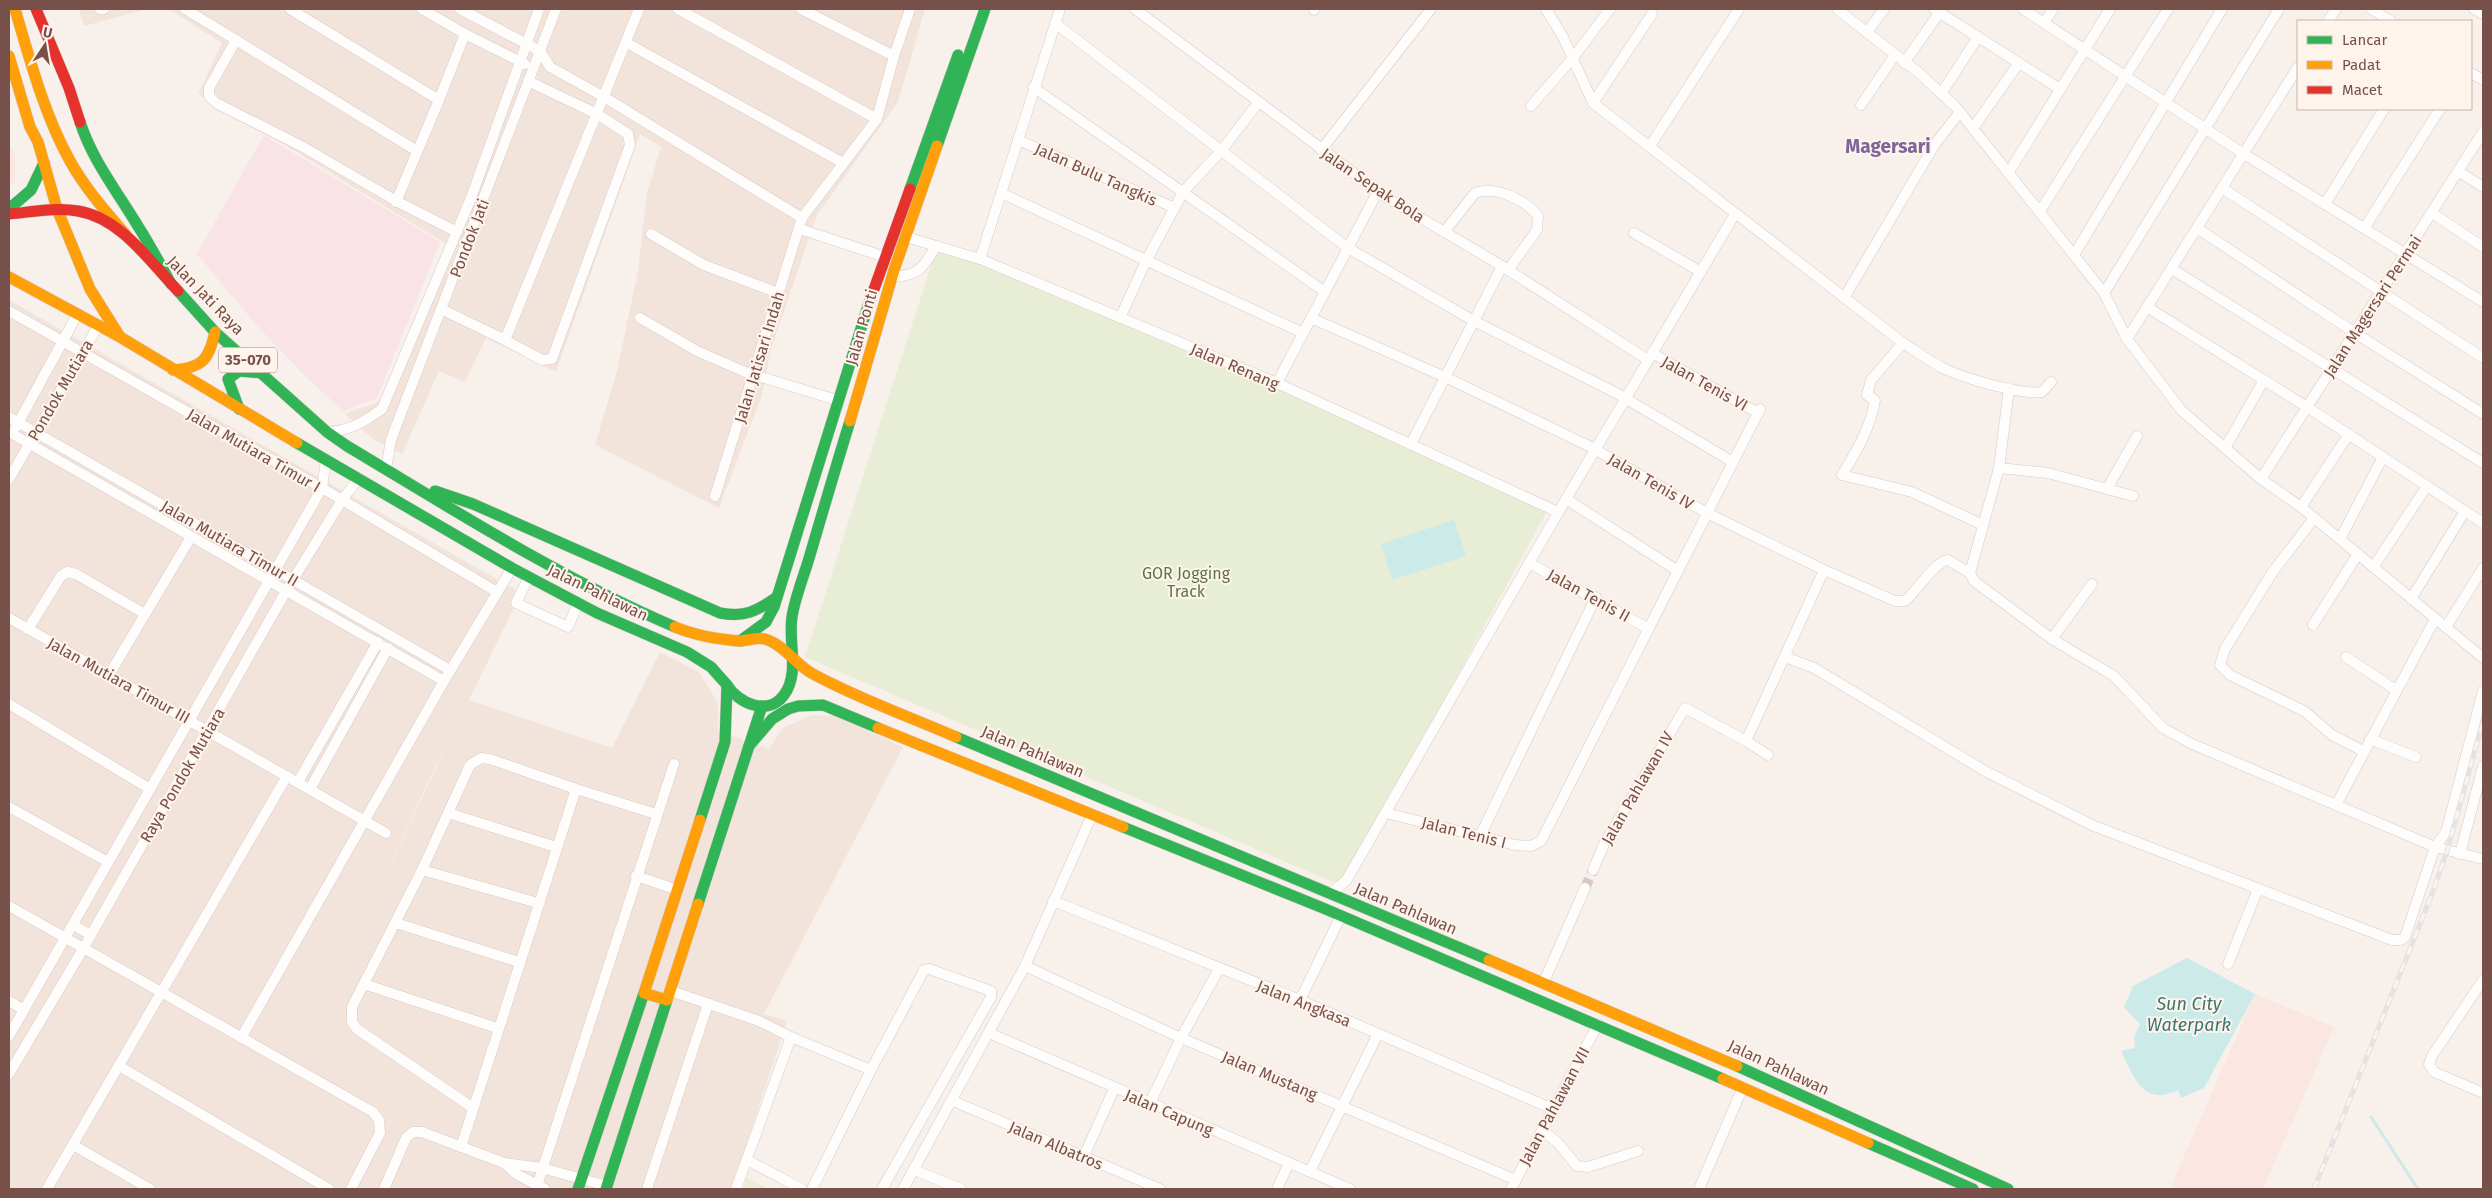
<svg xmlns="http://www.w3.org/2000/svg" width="2492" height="1198" font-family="'Fira Sans',sans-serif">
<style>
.residential{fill:#f3e4db;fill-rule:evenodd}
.commercial{fill:#fbe6e1}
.medical{fill:#f9e3e7}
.green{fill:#e8edd5}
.water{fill:#cceae8}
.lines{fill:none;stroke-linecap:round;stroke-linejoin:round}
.stream{stroke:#cceae8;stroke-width:3}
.street-tunnel{stroke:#d7c8c2;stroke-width:10;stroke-dasharray:10 5;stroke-linecap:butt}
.street-casing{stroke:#d6cbc8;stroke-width:11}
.fast-casing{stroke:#d8ccc9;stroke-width:12}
.slow-casing{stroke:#d8ccc9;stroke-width:12}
.jam-casing{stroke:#d8ccc9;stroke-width:12}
.street{stroke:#fefdfc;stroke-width:10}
.fast{stroke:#30b455;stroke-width:11}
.slow{stroke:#ff9f0a;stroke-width:11}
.jam{stroke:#e5322d;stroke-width:11}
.rail-casing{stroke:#e4e2e5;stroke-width:5}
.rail{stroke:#fff4ec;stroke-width:3;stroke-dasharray:9;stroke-linecap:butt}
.labels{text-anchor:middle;stroke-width:4;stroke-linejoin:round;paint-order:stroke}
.shield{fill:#fff4ec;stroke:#a0827a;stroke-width:1}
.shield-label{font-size:15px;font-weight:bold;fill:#775149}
.street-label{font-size:16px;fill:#775149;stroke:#fff4ec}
.park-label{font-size:16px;fill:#59773e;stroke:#fff4ec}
.water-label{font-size:18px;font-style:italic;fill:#3a7674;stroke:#fff4ec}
.quarter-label{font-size:19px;font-weight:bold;fill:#7f659b;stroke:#fff4ec}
</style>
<rect width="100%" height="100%" fill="#f7f0eb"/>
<g class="residential">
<polygon points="79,9 147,9 84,26"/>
<polygon points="169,9 925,9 898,102 817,215 771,349 762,395 719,508 595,445 617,371 638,271 647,193 661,147 640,134 556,372 486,338 465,382 439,371 402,454 374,440 345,414 383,400 448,245 272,137 198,94 222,43"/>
<path d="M9 300 521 593 469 700 612 748 660 652 699 672 718 703V731L769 749 783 728 812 715 836 716 903 747 764 1014 787 1021 732 1189H9ZM452 733 362 927 429 780Z"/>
</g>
<g class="commercial">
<polygon points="9,145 15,155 15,183 9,185"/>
<polygon points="2255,994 2334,1027 2263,1189 2170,1189"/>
</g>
<polygon class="medical" points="264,135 440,242 377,398 343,411 305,376 258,327 197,254"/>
<g class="green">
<polygon points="937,247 980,259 1277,383 1547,511 1384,810 1340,885 805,657"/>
<polygon points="747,1178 768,1189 743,1189"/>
</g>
<g class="water">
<polygon points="1454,520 1466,556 1392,580 1381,544"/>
<path d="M2187 958 2255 994 2204 1088 2181 1098 2178 1090C2143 1107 2134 1077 2121 1051L2135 1048 2134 1037 2140 1024 2124 1007 2133 986Z"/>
</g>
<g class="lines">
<polyline class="stream" points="2371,1117 2418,1189"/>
<polyline class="street-tunnel" points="1585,888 1593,870"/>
<g class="street-casing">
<g id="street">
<polyline points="100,9 104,9"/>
<polyline points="185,9 236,40 209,88 209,96 216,103 303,147 398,202 457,232"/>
<polyline points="290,9 439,100 465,34"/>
<polyline points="422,9 465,34 525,64"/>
<polyline points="460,9 540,51 550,67 604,97 802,218"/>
<polyline points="678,9 877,119"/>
<polyline points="801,9 894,56"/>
<polyline points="1135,9 1387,198 1502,266 1648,360"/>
<path d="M1546 9 1563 37 1593 103 1903 343C1917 352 1932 363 1947 370 1968 379 2020 395 2042 392L2051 382"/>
<polyline points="1837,9 1919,73 1955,106 2104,293 2127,339 2182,411 2261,479 2301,507 2483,658"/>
<polyline points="1934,9 2060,89"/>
<polyline points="2023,9 2244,154 2483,302"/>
<polyline points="2371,9 2391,21"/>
<polyline points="2474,9 2483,14"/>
<polyline points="1314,10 1315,9"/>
<polyline points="2328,21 2336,9"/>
<polyline points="1055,23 1348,248 1474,321 1618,394 1733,462"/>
<polyline points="2044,23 2053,9"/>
<polyline points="1867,32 1884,9"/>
<polyline points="236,40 417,151"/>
<polyline points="627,43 843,163"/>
<polyline points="1904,63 1940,12"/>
<polyline points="2471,73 2483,80"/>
<polyline points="1033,87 1325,292"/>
<polyline points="1941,94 1978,37"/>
<polyline points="1593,103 1652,14"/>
<polyline points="1861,105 1895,55"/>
<polyline points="1531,106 1572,59 1610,9"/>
<polyline points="1973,128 2019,63"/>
<polyline points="1018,140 1175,208"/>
<polyline points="1650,146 1739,9"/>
<polyline points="1321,150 1431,9"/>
<polyline points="2458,171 2483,187"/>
<polyline points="2009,172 2110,9"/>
<polyline points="2222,188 2483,358"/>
<polyline points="1001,193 1303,333"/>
<polyline points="396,202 439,100"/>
<polyline points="2325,204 2384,109"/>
<polyline points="2040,211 2168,9"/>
<polyline points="2432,213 2483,247"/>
<polyline points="2365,227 2440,109"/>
<polyline points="2197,228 2355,333 2483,414"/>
<polyline points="800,229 885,257"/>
<path d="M1444 232 1475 193C1494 185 1526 200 1538 216L1537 230 1508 270"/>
<polyline points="1634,233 1701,272"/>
<polyline points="651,234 704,265 778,293"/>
<polyline points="906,237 980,259 1277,383 1558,512"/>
<polyline points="2074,255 2222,9"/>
<polyline points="980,259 1060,9"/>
<polyline points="2172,269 2483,463"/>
<path d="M893 276C919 277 924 266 936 246"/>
<polyline points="2104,293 2279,9"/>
<polyline points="1844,298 1935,144 1960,112"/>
<polyline points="2147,307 2307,407 2483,523"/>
<polyline points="441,309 505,340 639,9"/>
<polyline points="9,311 322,488 497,592"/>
<polyline points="640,318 697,351 752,375"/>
<polyline points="1120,318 1146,261 1183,192 1221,151 1258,103"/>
<path d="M1311 318 1445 377 1589 446 1707 513 1824 570 1895 601H1905C1917 591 1935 561 1948 560L1970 573 1974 581 2052 639 2114 676 2163 728 2190 743 2435 847 2483 859"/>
<polyline points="2127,339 2298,67"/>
<polyline points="505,340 542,360 552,359 630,145 628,134 597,114 528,81"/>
<path d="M1903 343 1871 380 1867 395 1875 400C1871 427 1856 452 1842 475L1912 492 1983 525"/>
<polyline points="1652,353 1758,413"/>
<polyline points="761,377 837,400"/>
<polyline points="1277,383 1378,191"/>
<polyline points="9,417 450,670"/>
<polyline points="16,427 77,315"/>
<polyline points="9,432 444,681"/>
<path d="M327 432C349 431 364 422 382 409L471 198 539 9"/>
<polyline points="1411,444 1502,266"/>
<polyline points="2225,448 2264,380"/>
<polyline points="1999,468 2048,473 2133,496"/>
<polyline points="386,469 391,440 400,416 556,9"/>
<polyline points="9,479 98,326"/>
<polyline points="2261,479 2483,132"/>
<polyline points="2107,489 2137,436"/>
<polyline points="715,496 802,218 877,119 894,56 910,9"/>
<polyline points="1566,499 1678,571"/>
<polyline points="2301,507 2349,434"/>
<polyline points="2314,518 2272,573 2225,649 2220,665 2230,675 2304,711 2332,735 2363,751"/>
<polyline points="2340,539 2383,457"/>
<polyline points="1529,563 1649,629"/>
<polyline points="2374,566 2427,486"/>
<polyline points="1970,573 1999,468 2009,388"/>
<polyline points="529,577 516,603 568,627 578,603"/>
<polyline points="2411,599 2465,511"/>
<polyline points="9,618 386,833"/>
<polyline points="2313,625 2358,554"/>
<polyline points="2446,627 2483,568"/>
<polyline points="28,629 61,576 67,572 76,574 145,614"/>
<polyline points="2052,639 2092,584"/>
<polyline points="1785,657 1814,668 1985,771 2094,826 2392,940 2401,940 2405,937 2435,847 2446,832 2483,691"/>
<polyline points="2346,657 2396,690"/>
<polyline points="109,675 191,537"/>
<polyline points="9,704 150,789"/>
<polyline points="2370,739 2416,757"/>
<polyline points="1746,741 1824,570"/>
<polyline points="298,782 378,642"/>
<polyline points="310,789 388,648"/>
<polyline points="2336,805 2435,619"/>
<polyline points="9,807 108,862"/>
<polyline points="448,813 556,847"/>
<polyline points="1386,813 1515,845 1531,846 1541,841 1760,409"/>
<polyline points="1480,836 1596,597"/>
<polyline points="2460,854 2483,766"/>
<polyline points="422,870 538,903"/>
<polyline points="1593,870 1605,842 1685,708 1746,741 1768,755"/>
<polyline points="636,876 675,889"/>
<polyline points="1331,893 1346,881 1566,499 1735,214"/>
<polyline points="1053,901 1300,1000 1553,1109"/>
<polyline points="9,906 373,1112 379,1120 380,1133 351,1189"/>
<polyline points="396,923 519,962"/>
<polyline points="73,925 91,935"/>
<polyline points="2228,964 2258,889"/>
<polyline points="1025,966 1181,1038 1516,1180"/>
<polyline points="2483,980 2432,1056 2429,1064 2434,1072 2483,1093"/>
<polyline points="364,984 497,1028"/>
<polyline points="1543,984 1585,888"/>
<polyline points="671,991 759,1021 791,1037 871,1070"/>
<polyline points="1300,1000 1341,916"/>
<polyline points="9,1001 24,1010"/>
<polyline points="989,1033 1350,1189"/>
<polyline points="9,1036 322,488 326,460"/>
<polyline points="241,1038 444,681 512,568"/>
<polyline points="119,1066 329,1189"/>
<polyline points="9,1074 83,949 286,591 342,500 359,478"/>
<polyline points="953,1101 1160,1189"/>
<polyline points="1150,1103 1181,1038 1219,969"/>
<polyline points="473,1108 357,1029 352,1022 352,1007 422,870 470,765 481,758 490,759 576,789 656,814"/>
<polyline points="1542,1130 1558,1143 1577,1166 1588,1167 1638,1151"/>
<polyline points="73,1145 150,1189"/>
<polyline points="461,1147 576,789"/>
<polyline points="1084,1156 1114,1089"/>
<polyline points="747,1160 802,1189"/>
<polyline points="504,1163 518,1175 545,1189"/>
<polyline points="914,1170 961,1189"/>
<polyline points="1310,1171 1378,1034"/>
<polyline points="47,1189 287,776"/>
<polyline points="384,1189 406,1138 413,1132 422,1132 504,1163 542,1168 607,1186"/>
<polyline points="536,1189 674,764"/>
<polyline points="647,1189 708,1004"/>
<polyline points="736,1189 791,1037"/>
<polyline points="812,1189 871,1070 924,970 929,969 991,991 991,997 882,1189"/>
<polyline points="903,1189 1025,966 1092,815"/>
<polyline points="1277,1189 1289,1163"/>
<polyline points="1511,1189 1598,1024"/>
<polyline points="1699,1189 1743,1087"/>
</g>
</g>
<g class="fast-casing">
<g id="fast">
<path d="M80 122C90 153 108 179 126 207 142 232 157 257 171 284"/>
<polyline points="937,146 985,9"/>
<polyline points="910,189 958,55"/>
<polyline points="9,209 31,190 44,163"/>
<path d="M178 291 215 332 327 432 347 446C454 510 560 578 675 627"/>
<polyline points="239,409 228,379 239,371 263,373"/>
<polyline points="297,443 512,568 597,613 687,652 711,667 727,685 725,742 700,820"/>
<path d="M435 491 473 504 720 613C744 618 757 611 777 597"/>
<polyline points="740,641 766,622 774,607 868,306"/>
<path d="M727 685C738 703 768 717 784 695 800 674 788 642 792 617 795 597 804 576 810 555 823 511 836 466 850 421"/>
<polyline points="956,737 1489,960"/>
<polyline points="749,746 762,706"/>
<polyline points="1123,827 1323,908 1723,1079"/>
<polyline points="698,904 749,746 772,719 788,709 798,706 823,705 878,728"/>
<polyline points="1737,1066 2008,1189"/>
<polyline points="1868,1143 1973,1189"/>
<polyline points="578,1189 644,993"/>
<polyline points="606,1189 667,1000"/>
</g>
</g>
<g class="slow-casing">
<g id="slow">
<path d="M15 9C30 60 44 114 70 161 85 188 106 212 126 235"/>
<polyline points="9,56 30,127 38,142 57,209 90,289 120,337"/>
<polyline points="9,277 120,337 297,443"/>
<path d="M173 370C202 368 209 360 215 332"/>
<polyline points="850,421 894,270 937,146"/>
<path d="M675 627C694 635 717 639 738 641 748 641 758 636 768 640 786 647 796 665 813 674 859 699 908 716 956 737"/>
<polyline points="878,728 1123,827"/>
<polyline points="698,904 667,1000 644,993 700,820"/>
<polyline points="1489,960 1737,1066"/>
<polyline points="1723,1079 1868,1143"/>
</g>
</g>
<g class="jam-casing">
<g id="jam">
<polyline points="36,9 69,88 80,122"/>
<path d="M9 214C32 212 55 207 78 211 121 218 150 262 178 291"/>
<polyline points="868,306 910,189"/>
</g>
</g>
<use href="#street" class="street"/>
<use href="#fast" class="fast"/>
<use href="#slow" class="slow"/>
<use href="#jam" class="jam"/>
<g class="rail-casing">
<polyline id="rail" points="2314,1189 2432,894 2447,851 2483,721"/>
</g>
<use href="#rail" class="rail"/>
</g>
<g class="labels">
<rect class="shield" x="219" y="347.5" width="58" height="25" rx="4"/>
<g class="shield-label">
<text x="248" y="365">35-070</text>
</g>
<g class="street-label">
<text transform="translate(1096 174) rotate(24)" y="6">Jalan Bulu Tangkis</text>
<text transform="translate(1373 185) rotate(34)" y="6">Jalan Sepak Bola</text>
<text transform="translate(469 238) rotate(-69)" y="6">Pondok Jati</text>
<text transform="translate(206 295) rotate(46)" y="6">Jalan Jati Raya</text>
<text transform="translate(2372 306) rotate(-57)" y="6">Jalan Magersari Permai</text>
<text transform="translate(861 327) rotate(-74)" y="6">Jalan Ponti</text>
<text transform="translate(759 357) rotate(-73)" y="6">Jalan Jatisari Indah</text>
<text transform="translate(1235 366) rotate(23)" y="6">Jalan Renang</text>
<text transform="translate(1705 383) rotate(29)" y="6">Jalan Tenis VI</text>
<text transform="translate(60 390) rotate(-60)" y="6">Pondok Mutiara</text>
<text transform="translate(254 450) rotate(30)" y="6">Jalan Mutiara Timur I</text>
<text transform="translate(1651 481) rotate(30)" y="6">Jalan Tenis IV</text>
<text transform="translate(230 543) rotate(30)" y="6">Jalan Mutiara Timur II</text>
<text transform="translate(598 592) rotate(26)" y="6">Jalan Pahlawan</text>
<text transform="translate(1589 595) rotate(29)" y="6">Jalan Tenis II</text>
<text transform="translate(119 680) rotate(29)" y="6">Jalan Mutiara Timur III</text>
<text transform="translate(1033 751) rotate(23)" y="6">Jalan Pahlawan</text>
<text transform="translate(182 775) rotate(-60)" y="6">Raya Pondok Mutiara</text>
<text transform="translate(1637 788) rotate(-60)" y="6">Jalan Pahlawan IV</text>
<text transform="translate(1464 832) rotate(14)" y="6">Jalan Tenis I</text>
<text transform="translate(1406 908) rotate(23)" y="6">Jalan Pahlawan</text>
<text transform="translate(1304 1003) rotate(22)" y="6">Jalan Angkasa</text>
<text transform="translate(1779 1067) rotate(25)" y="6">Jalan Pahlawan</text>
<text transform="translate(1270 1075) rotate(23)" y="6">Jalan Mustang</text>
<text transform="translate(1554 1106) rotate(-62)" y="6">Jalan Pahlawan VII</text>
<text transform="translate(1169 1112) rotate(23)" y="6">Jalan Capung</text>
<text transform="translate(1056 1145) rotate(23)" y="6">Jalan Albatros</text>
</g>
<g class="park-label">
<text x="1186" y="579">GOR Jogging<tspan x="1186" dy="18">Track</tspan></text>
</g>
<g class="water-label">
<text x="2189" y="1010">Sun City<tspan x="2189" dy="21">Waterpark</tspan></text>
</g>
<g class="quarter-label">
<text x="1888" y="153">Magersari</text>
</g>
</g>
<rect width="2492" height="1198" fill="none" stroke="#775149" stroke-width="20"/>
<rect x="2297" y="20" width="175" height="90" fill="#fff4ec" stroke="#c9b3ab"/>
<rect x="2307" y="36" width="25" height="8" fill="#30b455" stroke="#c9b3ab"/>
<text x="2342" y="45" font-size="15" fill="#775149">Lancar</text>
<rect x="2307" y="61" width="25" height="8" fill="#ff9f0a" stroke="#c9b3ab"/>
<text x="2342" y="70" font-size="15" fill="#775149">Padat</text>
<rect x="2307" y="86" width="25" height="8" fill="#e5322d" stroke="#c9b3ab"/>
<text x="2342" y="95" font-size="15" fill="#775149">Macet</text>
<g transform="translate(45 45) rotate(12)" stroke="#fff4ec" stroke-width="4" paint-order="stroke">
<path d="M0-4L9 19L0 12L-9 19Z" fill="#775149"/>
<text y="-8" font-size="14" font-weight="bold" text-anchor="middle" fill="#775149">U</text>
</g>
</svg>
